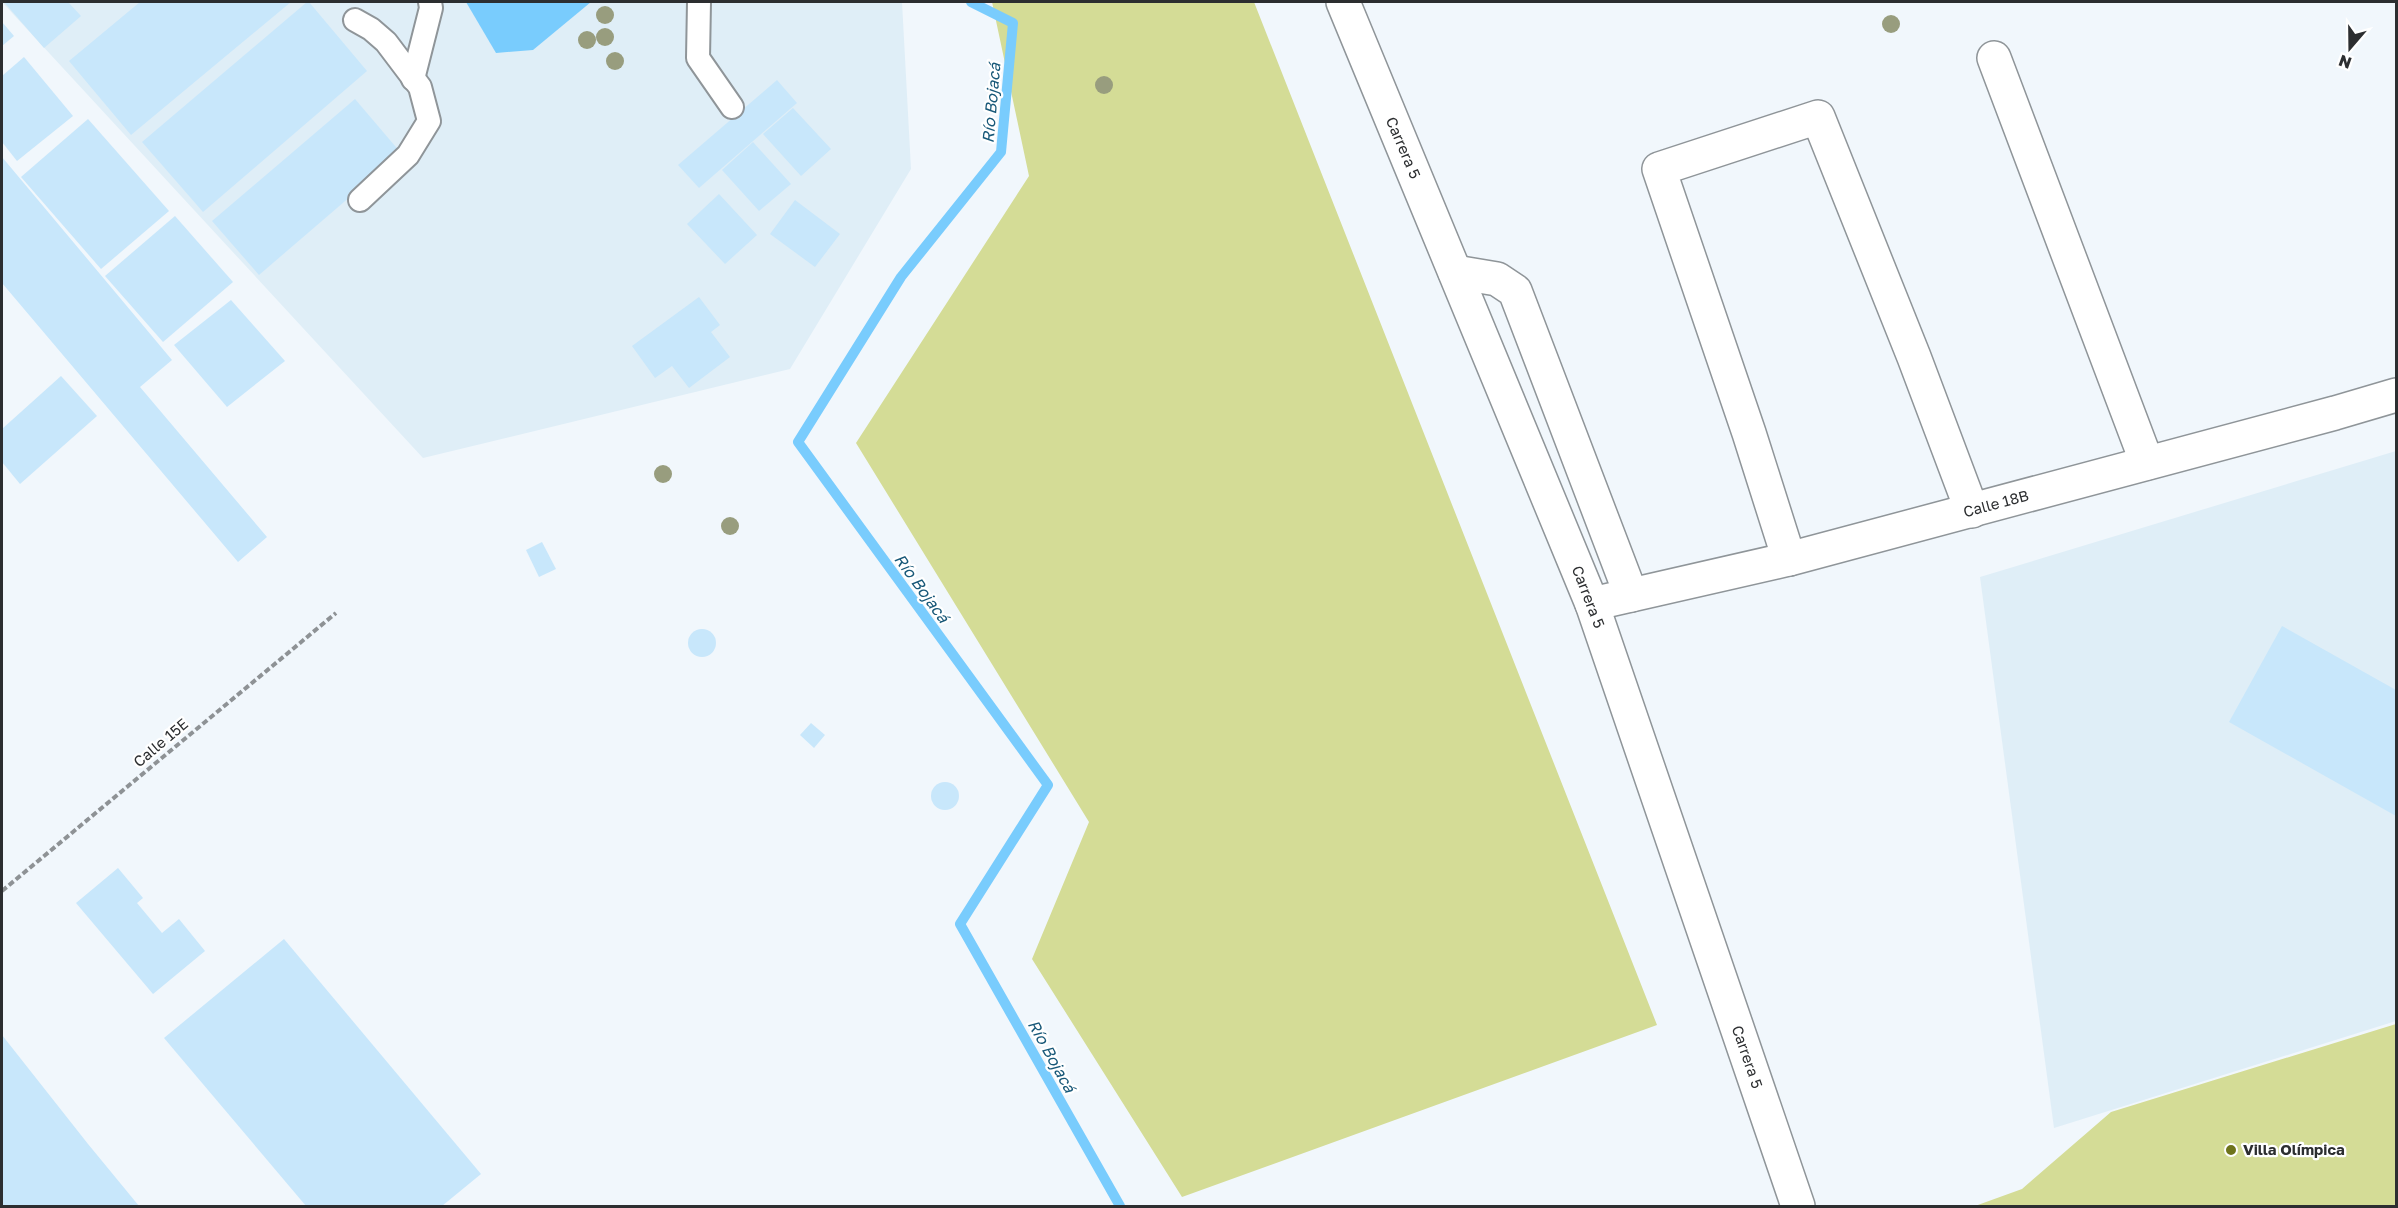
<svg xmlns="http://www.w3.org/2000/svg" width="2398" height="1208" font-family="'Golos Text',sans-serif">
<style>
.built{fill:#dfeef7}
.green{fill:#d4dc96}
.water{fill:#79ccfd}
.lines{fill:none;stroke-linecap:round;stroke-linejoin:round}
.stream{stroke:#79ccfd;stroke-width:10}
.building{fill:#c8e7fb}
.lane-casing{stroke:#8f9599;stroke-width:26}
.street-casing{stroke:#8f9599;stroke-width:36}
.path{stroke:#8e9295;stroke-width:4;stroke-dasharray:6 3;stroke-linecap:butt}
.lane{stroke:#fff;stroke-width:22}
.street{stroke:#fff;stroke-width:33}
.tree{fill:#989d7e}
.poi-dot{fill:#6e741c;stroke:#fff;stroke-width:2}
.labels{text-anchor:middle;stroke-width:4.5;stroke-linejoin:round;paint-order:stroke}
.street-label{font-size:15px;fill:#2c2e30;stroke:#fff}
.poi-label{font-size:15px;font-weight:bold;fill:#2c2e30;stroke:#fff;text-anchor:start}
.water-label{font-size:16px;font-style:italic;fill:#185878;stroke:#fff}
</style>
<rect width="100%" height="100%" fill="#f1f7fc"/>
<g class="built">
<polygon points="2,2 902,2 911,169 790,369 423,458"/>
<polygon points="2396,451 2396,1021 2054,1128 1980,577"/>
</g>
<g class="green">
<polygon points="992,2 1254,2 1657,1025 1182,1197 1032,959 1089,822 856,443 1029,176"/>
<polygon points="2396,1024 2396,1206 1975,1206 2022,1189 2111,1112"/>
</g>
<polygon class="water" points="466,2 591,2 533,50 496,53"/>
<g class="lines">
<polyline class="stream" points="971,2 1013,23 1001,152 901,277 798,442 1048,785 960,924 1120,1206"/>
</g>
<g class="building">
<polygon points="4,2 68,2 81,16 44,48"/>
<polygon points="140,2 291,2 131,135 69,61"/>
<polygon points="307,2 309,2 367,71 203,212 142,142"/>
<polygon points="2,22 14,36 2,46"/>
<polygon points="24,57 73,116 17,161 2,142 2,76"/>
<polygon points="777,80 797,103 699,188 678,165"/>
<polygon points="355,99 401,153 259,275 212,221"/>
<polygon points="793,108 831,149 801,176 763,134"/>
<polygon points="88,119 169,211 101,269 21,177"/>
<polygon points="753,142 791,184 759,211 722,170"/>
<polygon points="2,157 172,360 140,387 267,537 238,562 2,283"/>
<polygon points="719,194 757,235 725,264 687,224"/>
<polygon points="795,200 840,234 815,267 770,234"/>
<polygon points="175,216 233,282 163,342 105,276"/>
<polygon points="699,297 720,325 711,332 730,357 689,388 672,366 655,378 632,346"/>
<polygon points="231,300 285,361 227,407 174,345"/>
<polygon points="61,376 97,416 20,484 2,462 2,429"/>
<polygon points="542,542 556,569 539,577 526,550"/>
<polygon points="2282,626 2396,690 2396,816 2229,722"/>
<circle cx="702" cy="643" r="14"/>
<polygon points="811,723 825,735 814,748 800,735"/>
<circle cx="945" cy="796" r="14"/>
<polygon points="118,868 143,898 137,903 162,933 179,919 205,951 153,994 76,903"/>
<polygon points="284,939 481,1174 442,1206 306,1206 164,1038"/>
<polygon points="2,1035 88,1144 139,1206 2,1206"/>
</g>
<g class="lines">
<g class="lane-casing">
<g id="lane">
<polyline points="699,2 698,58 732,107"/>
<polyline points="355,20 371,29 386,42 420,87 429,121 408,155 360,200"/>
<polyline points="413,79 431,8 430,2"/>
</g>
</g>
<g class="street-casing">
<g id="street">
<polyline points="1343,2 1592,604 1798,1206"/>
<polyline points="1994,58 2147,463"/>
<polyline points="1455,272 1497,279 1515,291 1631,595"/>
<polyline points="1789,559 1749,433 1659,169 1818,117 1914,357 1972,511"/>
<polyline points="1592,604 1789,559 2335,413 2396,395"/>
</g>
</g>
<polyline class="path" points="2,891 336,613"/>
<use href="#lane" class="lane"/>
<use href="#street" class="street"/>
</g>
<g class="tree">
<circle cx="605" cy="15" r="9"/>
<circle cx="1891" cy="24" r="9"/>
<circle cx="605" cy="37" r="9"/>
<circle cx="587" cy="40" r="9"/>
<circle cx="615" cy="61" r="9"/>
<circle cx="1104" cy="85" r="9"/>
<circle cx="663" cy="474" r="9"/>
<circle cx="730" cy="526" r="9"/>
</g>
<circle class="poi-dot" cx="2231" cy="1150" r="6"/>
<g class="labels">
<g class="street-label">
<text transform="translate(1403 148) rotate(67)" y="5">Carrera 5</text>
<text transform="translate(1996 504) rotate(-15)" y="5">Calle 18B</text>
<text transform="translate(1588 597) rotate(69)" y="5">Carrera 5</text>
<text transform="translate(161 743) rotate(-40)" y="5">Calle 15E</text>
<text transform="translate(1747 1057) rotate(71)" y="5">Carrera 5</text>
</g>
<g class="poi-label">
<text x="2243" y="1155">Villa Olímpica</text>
</g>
<g class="water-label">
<text transform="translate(991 103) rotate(-85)" y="6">Río Bojacá</text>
<text transform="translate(922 588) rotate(54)" y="6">Río Bojacá</text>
<text transform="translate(1052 1056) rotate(61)" y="6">Río Bojacá</text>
</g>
</g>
<rect width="2398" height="1208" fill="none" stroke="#2c2e30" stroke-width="6"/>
<g transform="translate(2350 48) rotate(200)" stroke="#ffffff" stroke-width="4.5" paint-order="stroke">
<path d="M0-4.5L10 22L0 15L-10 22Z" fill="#2c2e30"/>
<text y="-9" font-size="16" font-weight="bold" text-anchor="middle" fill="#2c2e30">N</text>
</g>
</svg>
